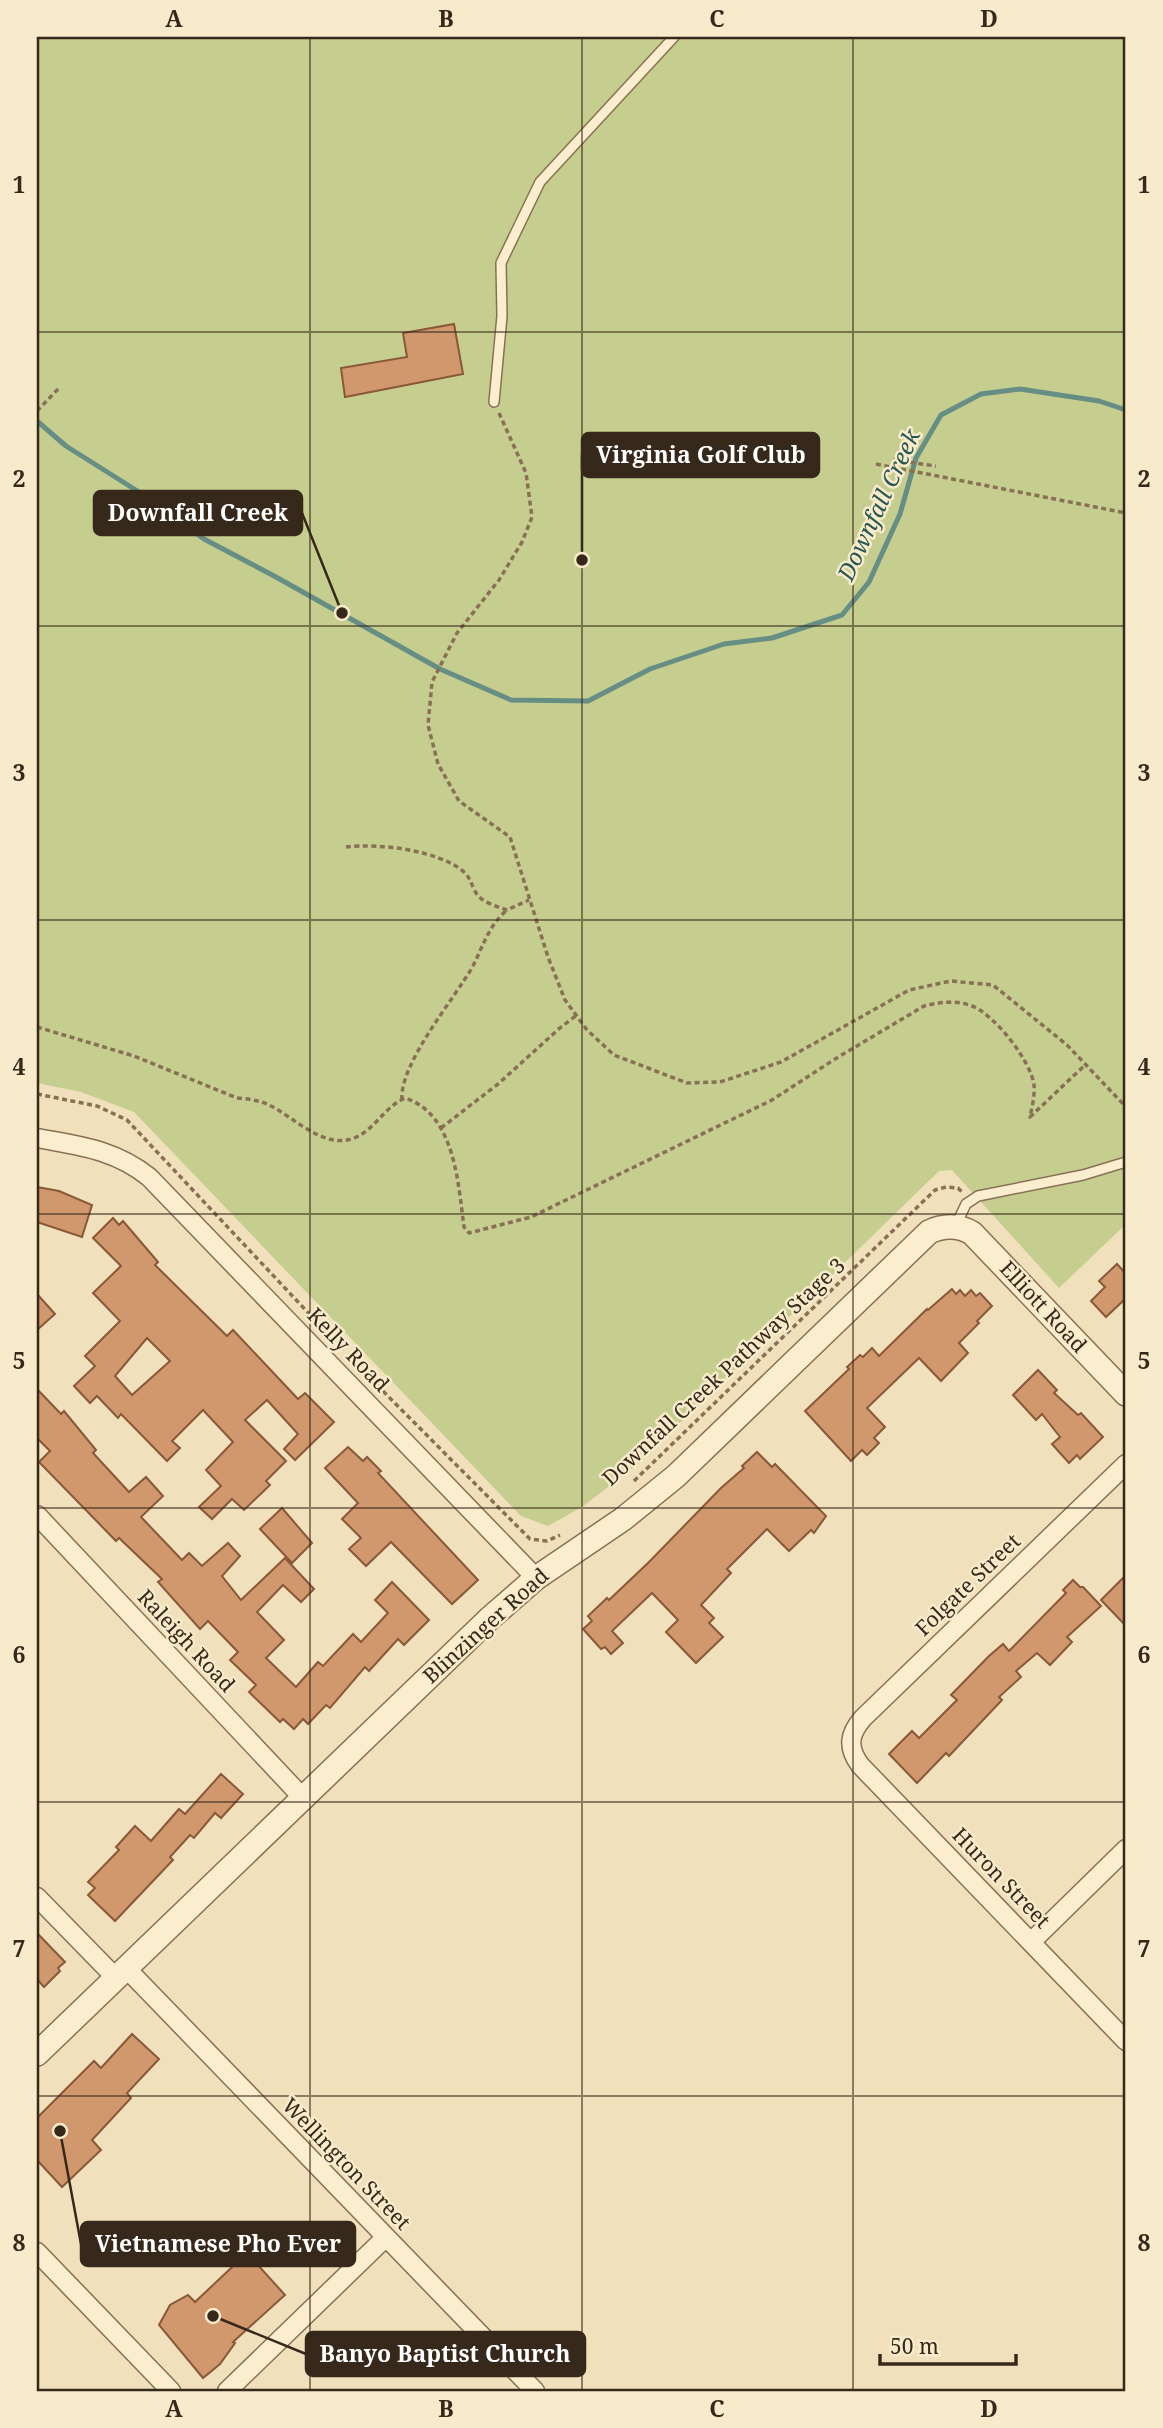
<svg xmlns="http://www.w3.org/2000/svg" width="1163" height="2428" font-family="'Noto Serif',serif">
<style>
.green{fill:#c6ce8f}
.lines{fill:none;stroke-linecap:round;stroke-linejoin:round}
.stream{stroke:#678e84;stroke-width:5}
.building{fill:#d1986e;stroke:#885838;stroke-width:2;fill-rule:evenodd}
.service-casing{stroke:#887054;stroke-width:12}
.minor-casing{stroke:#887054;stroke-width:21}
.tertiary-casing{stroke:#887054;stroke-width:26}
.path{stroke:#887054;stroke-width:3.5;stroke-dasharray:5 3.5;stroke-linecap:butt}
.service{stroke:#fbeece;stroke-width:9}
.minor{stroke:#fbeece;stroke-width:18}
.tertiary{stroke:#fbeece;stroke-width:23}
.grid{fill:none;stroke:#36281a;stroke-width:2;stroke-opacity:0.55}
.labels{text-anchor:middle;stroke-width:5;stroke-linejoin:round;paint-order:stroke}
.street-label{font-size:21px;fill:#36281a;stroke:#f7ebcb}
.water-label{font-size:23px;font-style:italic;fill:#285754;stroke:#f7ebcb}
.leader{fill:none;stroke:#36281a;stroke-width:2.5}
.callout-dot{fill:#36281a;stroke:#f7ebcb;stroke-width:2.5}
.callout{fill:#36281a;stroke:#36281a;stroke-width:2.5}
.callout-label{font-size:23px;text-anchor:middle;font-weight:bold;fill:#fff}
.neatline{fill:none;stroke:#36281a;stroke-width:2.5}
.grid-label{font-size:23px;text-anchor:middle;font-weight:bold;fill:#36281a}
</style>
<rect width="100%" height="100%" fill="#f0e0bb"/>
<polygon class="green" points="37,37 1126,37 1126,1224 1059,1288 952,1170 939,1171 638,1464 582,1507 548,1526 521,1516 134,1112 81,1092 37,1083"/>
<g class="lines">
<polyline class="stream" points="37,421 66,446 158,504 204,539 276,577 440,669 511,700 588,701 650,669 724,644 772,638 842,615 869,582 900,514 916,458 941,415 981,394 1020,389 1099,401 1126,410"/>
</g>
<g class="building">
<polygon points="454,324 463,374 345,397 341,368 407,357 403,333"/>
<polygon points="37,1187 59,1191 92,1205 82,1237 37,1222"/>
<path d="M113 1218 119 1225 123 1221 158 1262 155 1265 227 1336 233 1330 298 1399 305 1393 334 1422 295 1460 284 1449 298 1434 267 1400 245 1420 286 1461 266 1481 270 1485 244 1510 232 1499 212 1519 199 1507 221 1486 206 1470 233 1442 203 1410 172 1441 180 1448 167 1461 121 1414 118 1418 97 1396 90 1403 74 1386 95 1366 85 1356 120 1321 93 1293 121 1266 93 1238ZM147 1338 170 1361 132 1395 115 1376Z"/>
<polygon points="1117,1264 1126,1274 1126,1298 1106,1317 1091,1301 1105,1287 1099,1281"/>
<polygon points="952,1289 956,1294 960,1290 965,1296 971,1290 976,1296 980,1293 992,1306 977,1321 979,1323 959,1343 968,1353 941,1381 919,1358 867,1408 885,1427 874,1438 879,1443 867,1455 862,1450 851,1461 805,1411 849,1369 847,1367 860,1355 863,1357 872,1348 879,1356 927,1309 928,1310"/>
<polygon points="37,1294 55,1314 37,1330"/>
<polygon points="1038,1370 1057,1390 1054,1393 1078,1415 1081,1413 1103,1437 1080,1459 1077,1455 1069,1463 1052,1444 1060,1437 1042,1414 1036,1420 1013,1395"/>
<polygon points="37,1389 61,1414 64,1411 96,1450 93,1453 129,1492 146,1477 163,1496 141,1517 182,1560 189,1553 202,1566 228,1543 240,1556 222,1576 241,1600 285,1558 314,1589 301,1602 283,1585 257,1612 284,1640 266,1658 296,1687 318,1662 323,1666 353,1634 361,1642 388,1613 375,1600 392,1582 429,1620 404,1645 398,1639 369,1671 365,1667 330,1708 326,1705 308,1724 303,1719 294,1729 283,1719 280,1722 249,1692 256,1685 230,1660 238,1652 208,1621 200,1629 158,1582 162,1579 119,1538 116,1541 39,1462 50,1451 37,1438"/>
<polygon points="348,1447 363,1461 367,1457 381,1471 378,1473 478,1580 452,1604 391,1542 366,1566 349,1549 361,1538 342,1519 358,1503 325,1468"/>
<polygon points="757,1452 772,1467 775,1464 826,1516 814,1533 811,1530 789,1551 767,1529 727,1569 731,1573 701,1605 714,1618 709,1623 723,1637 696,1663 666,1632 678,1620 652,1593 612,1631 623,1643 611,1654 605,1647 601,1649 583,1629 592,1621 588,1616 607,1598 609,1600 649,1562 721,1488 744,1468 742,1466"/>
<polygon points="282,1508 312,1543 292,1563 260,1529"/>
<polygon points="1126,1575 1126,1626 1101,1600"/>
<polygon points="1073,1580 1080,1587 1083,1587 1101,1606 1067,1637 1072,1642 1050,1665 1037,1653 1016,1671 1021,1677 999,1697 1002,1700 949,1756 946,1753 917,1783 889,1754 912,1731 919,1738 957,1700 951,1695 989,1656 1003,1644 1009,1651 1066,1593 1063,1590"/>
<polygon points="221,1774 243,1794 221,1818 215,1813 194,1838 190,1835 170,1857 173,1860 115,1921 88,1895 95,1888 88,1882 119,1850 116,1847 135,1826 151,1841 179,1809 185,1814"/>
<polygon points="37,1933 65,1962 58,1968 60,1971 44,1987 37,1979"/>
<polygon points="132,2034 159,2059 127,2093 131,2098 92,2140 101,2150 62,2187 37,2160 37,2118 94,2061 101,2068"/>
<polygon points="247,2253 285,2295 233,2342 235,2343 220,2364 203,2378 159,2325 170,2305 188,2295 195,2302"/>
</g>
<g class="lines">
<g class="service-casing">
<g id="service">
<polyline points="494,402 502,316 501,263 540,182 674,37"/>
<polyline points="956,1225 966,1204 978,1196 1083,1175 1126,1162"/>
</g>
</g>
<g class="minor-casing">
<g id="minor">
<path d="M37 1138C79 1146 114 1149 149 1177L536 1578"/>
<path d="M1126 1464 863 1718C849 1734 847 1747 860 1765L1126 2041"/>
<polyline points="37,1515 303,1798"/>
<polyline points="37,1897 116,1978"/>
<polyline points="1031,1942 1126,1849"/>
<polyline points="126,1968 535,2391"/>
<polyline points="37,2252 171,2391"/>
<polyline points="227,2391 385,2238"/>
</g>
</g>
<g class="tertiary-casing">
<path id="tertiary" d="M37 2054 489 1619 536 1578 623 1519 676 1476 929 1232C944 1225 958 1225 972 1233L1126 1394"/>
</g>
<g class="path">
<polyline points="37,411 59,388"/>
<polyline points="499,413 526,473 532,517 522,542 499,580 457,633 432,682 428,725 438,764 459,801 510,837 548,957 565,1000 587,1030 614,1055 687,1083 720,1082 781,1062 909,990 951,981 993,985 1067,1045 1126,1107"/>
<polyline points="893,460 936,466"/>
<polyline points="876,464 1126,513"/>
<path d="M346 847C378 843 439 850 464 872 470 877 471 884 475 891 480 902 496 906 507 910L529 900"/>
<path d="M37 1027 134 1056 237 1098C248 1099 259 1100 269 1105 294 1117 324 1150 354 1138 375 1130 384 1107 405 1098 455 1114 458 1183 464 1227L469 1233 531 1217 772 1100 835 1059 924 1006C940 1002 957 1000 972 1006 994 1014 1031 1061 1034 1085 1035 1095 1032 1107 1030 1117L1085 1065"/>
<polyline points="37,1094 97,1106 127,1120 331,1337"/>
<path d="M402 1100C399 1064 455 998 473 966 483 946 489 925 507 910"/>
<polyline points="441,1128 498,1084 561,1027 577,1015"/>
<polyline points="365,1373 530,1539 547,1541 560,1535"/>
<polyline points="634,1481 935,1190 946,1187 958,1188 962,1192"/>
</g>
<use href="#service" class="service"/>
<use href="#minor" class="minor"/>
<use href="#tertiary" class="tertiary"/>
</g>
<path class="grid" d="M310 37V2391M582 37V2391M853 37V2391M37 332H1126M37 626H1126M37 920H1126M37 1214H1126M37 1508H1126M37 1802H1126M37 2096H1126"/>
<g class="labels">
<g class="street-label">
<text transform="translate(1043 1307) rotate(47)" y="7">Elliott Road</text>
<text transform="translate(348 1350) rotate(46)" y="7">Kelly Road</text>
<text transform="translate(724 1372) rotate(-43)" y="7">Downfall Creek Pathway Stage 3</text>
<text transform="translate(968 1585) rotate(-44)" y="7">Folgate Street</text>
<text transform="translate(486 1626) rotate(-42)" y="7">Blinzinger Road</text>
<text transform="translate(186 1641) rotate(47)" y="7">Raleigh Road</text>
<text transform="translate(1001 1878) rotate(46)" y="7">Huron Street</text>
<text transform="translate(346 2164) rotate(46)" y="7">Wellington Street</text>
</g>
<g class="water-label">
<text transform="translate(879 505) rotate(-65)" y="8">Downfall Creek</text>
</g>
</g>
<path class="leader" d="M582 560L582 455M342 613L302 513M60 2131L81 2244M213 2316L306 2354"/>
<g class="callout-dot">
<circle cx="582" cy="560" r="7"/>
<circle cx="342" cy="613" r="7"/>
<circle cx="60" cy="2131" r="7"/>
<circle cx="213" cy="2316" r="7"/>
</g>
<g class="callout">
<rect x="582" y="433" width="237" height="44" rx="7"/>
<rect x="94" y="491" width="208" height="44" rx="7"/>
<rect x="81" y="2222" width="274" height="44" rx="7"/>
<rect x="306" y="2332" width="279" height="44" rx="7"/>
</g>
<g class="callout-label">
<text x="701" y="463">Virginia Golf Club</text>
<text x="198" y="521">Downfall Creek</text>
<text x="218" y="2252">Vietnamese Pho Ever</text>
<text x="445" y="2362">Banyo Baptist Church</text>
</g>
<rect width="1163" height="2428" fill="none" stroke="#f7ebcb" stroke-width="77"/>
<path d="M880 2354v10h136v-10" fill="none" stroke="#36281a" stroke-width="3.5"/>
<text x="890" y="2354" font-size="21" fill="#36281a" stroke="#f7ebcb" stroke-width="5" paint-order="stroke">50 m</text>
<rect x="38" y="38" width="1086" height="2352" class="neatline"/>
<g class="grid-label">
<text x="174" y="27">A</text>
<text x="446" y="27">B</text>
<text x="717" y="27">C</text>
<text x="989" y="27">D</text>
<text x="19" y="193">1</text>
<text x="1144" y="193">1</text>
<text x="19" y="487">2</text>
<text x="1144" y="487">2</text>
<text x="19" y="781">3</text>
<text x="1144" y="781">3</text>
<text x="19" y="1075">4</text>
<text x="1144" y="1075">4</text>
<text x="19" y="1369">5</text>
<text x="1144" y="1369">5</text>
<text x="19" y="1663">6</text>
<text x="1144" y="1663">6</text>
<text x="19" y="1957">7</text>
<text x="1144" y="1957">7</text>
<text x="19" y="2251">8</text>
<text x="1144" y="2251">8</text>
<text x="174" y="2417">A</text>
<text x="446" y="2417">B</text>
<text x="717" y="2417">C</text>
<text x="989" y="2417">D</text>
</g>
</svg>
